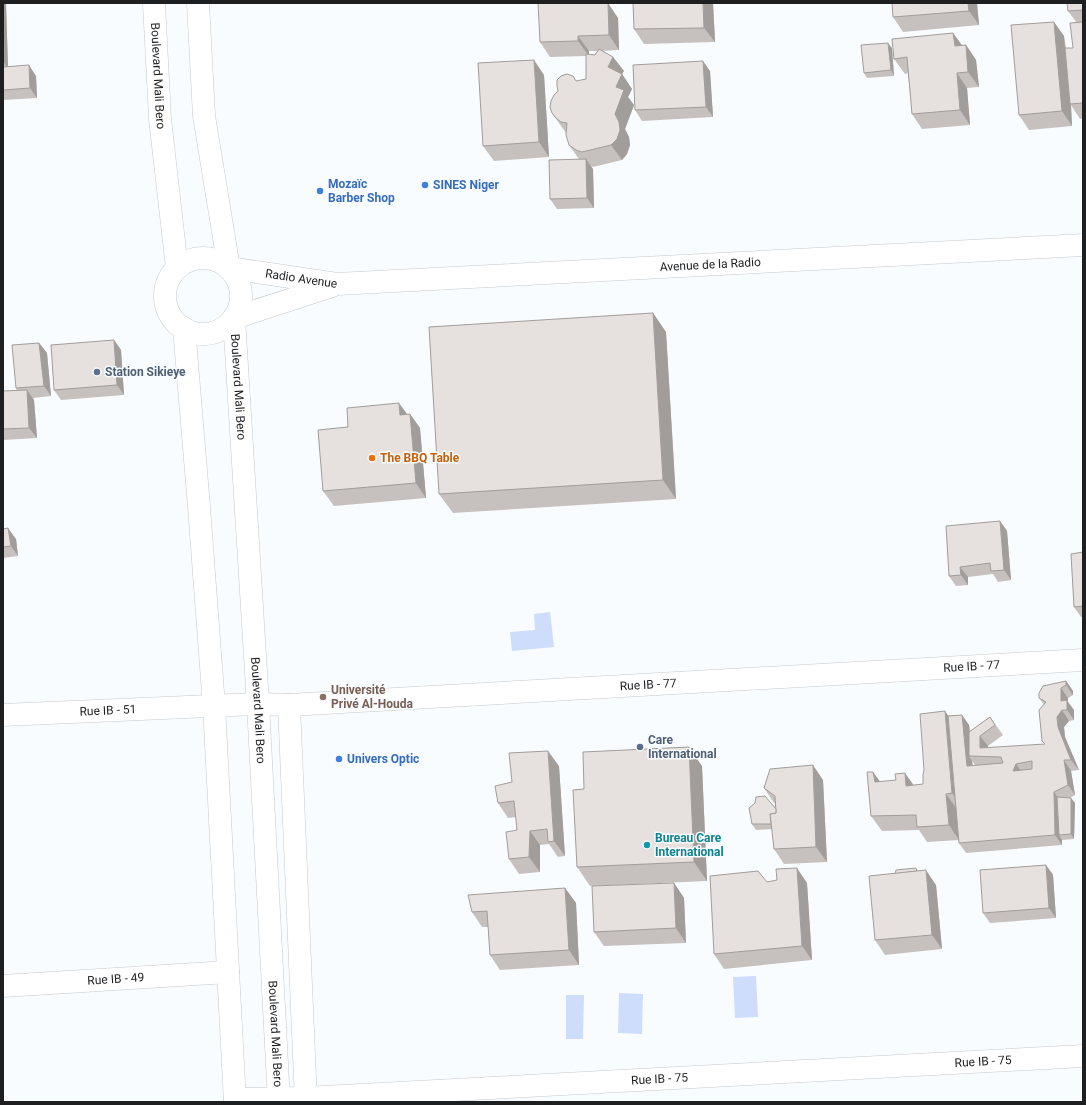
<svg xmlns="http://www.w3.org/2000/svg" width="1086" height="1105" font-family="Roboto,sans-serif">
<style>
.water{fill:#cdddfb}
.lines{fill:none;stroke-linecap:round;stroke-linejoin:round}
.minor-casing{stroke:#c5c9cd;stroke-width:23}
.major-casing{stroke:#c5c9cd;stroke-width:23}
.minor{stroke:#fff;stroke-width:22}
.major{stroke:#fff;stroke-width:22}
.wall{fill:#c6c1bf;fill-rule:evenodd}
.shaded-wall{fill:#a19d9b}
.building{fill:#e6e0de;stroke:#a19d9b;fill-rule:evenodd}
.shop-dot{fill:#3f7fe0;stroke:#f9fcfe;stroke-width:1.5}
.service-dot{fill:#5c6f8a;stroke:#f9fcfe;stroke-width:1.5}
.food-dot{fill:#e8710a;stroke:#f9fcfe;stroke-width:1.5}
.education-dot{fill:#8d6e63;stroke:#f9fcfe;stroke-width:1.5}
.culture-dot{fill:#0f9aa8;stroke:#f9fcfe;stroke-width:1.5}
.labels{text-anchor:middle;stroke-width:3;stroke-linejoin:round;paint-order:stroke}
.street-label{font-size:12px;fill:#1e1f21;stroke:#f9fcfe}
.shop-label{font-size:12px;font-weight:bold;fill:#366cbe;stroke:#f9fcfe;text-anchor:start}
.service-label{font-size:12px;font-weight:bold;fill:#4e5e75;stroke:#f9fcfe;text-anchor:start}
.food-label{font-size:12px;font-weight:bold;fill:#c56008;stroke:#f9fcfe;text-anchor:start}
.education-label{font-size:12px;font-weight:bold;fill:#785e54;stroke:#f9fcfe;text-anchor:start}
.culture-label{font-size:12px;font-weight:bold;fill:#0d838f;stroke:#f9fcfe;text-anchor:start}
</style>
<rect width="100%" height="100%" fill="#f9fcfe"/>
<g class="water">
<polygon points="550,612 554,647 512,651 510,632 535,630 534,614"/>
<polygon points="756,976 758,1017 735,1018 733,977"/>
<polygon points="619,993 643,994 642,1034 618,1033"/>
<polygon points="566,995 584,995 583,1039 566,1039"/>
</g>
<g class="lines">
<g class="minor-casing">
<g id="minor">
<path id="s1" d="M229 268 337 284 1083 245"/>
<polyline points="234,318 332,286"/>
<polyline points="289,705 306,1102"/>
<path id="s2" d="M3 715 258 704 289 705 1083 660"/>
<path id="s3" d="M3 986 228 972"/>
<path id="s4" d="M235 1099 305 1098 1083 1056"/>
</g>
</g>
<g class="major-casing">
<g id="major">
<path id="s5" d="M154 3 160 119 177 268"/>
<polyline points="198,3 204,116 229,268"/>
<circle cx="203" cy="296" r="38"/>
<path id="s6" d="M234 318 258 704 279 1102"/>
<polyline points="184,328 199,507 214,706 235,1102"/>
</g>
</g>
<use href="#minor" class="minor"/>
<use href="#major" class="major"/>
</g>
<g class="wall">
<polygon points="3,3 6,3 8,67 36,76 37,98 3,100"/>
<path d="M598 3 618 18 619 50 601 51 613 57 624 71 622 74 632 89 628 97 634 105 625 129 629 137 630 145 627 154 622 160 593 167 590 166 593 169 594 208 557 209 550 199 579 159 569 145 566 133 552 113 576 81 586 79V56L550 57 540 42ZM589 51H598L595 55 589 54Z"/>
<polygon points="633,3 713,3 715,42 644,44 634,29"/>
<polygon points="977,3 979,25 903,32 893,17"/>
<polygon points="1083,3 1083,118 1080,119 1071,105 1072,126 1029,130 1019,115 1054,22 1064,36 1066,48 1073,48 1077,23 1068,11"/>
<polygon points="953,33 962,46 966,45 976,60 979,87 967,88 970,125 922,129 912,114 908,73 905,74 894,59"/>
<polygon points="892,48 894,76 867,78 864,73"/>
<polygon points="710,71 713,117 642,121 635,110"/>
<polygon points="544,75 549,157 494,161 483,146"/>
<polygon points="653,313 666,332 676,499 453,513 439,494"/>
<polygon points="114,340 121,350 124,395 61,400 54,390"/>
<polygon points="39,343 47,353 51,396 33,398 34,400 37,438 3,440 3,391 17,391 16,388"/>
<polygon points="406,414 410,414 420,428 426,498 334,506 323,491 348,427"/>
<polygon points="1000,521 1007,531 1011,580 998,582 993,574 968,577 968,585 956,586 949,576"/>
<polygon points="3,529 16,539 18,556 3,558"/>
<polygon points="1083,552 1083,617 1081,617 1074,607"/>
<path d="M1066 681 1073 691V695L1068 698V702L1074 710V720L1069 721 1064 727 1065 737 1079 770 1071 771 1075 795 1070 798 1075 803 1074 839 1062 840V845L966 853 959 843V840L927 842 919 830 882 831 871 816 873 772 880 782 896 780 914 785 923 784 945 711 948 716 962 715 969 725 970 731 990 717 1003 735 988 746V748L1045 744 1044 705 1039 698ZM972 761 975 765 973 766Z"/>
<polygon points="559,766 565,856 558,857 549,844 540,845 540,872 519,874 509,859 517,830 516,817 508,818 498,803 512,782"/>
<polygon points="702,766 707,881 590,886 577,867 584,789"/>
<polygon points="823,780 827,862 784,864 774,849 772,829 756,830 752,824 776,809 776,804 774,803 764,788"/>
<polygon points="1046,865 1053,875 1056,918 990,923 983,913"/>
<polygon points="919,871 936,885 942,949 885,955 875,940"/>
<polygon points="777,880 807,883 812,960 724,969 714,954 767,882"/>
<polygon points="674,883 684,898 686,943 604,946 594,932"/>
<polygon points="565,888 576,903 579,965 500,970 490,955 488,927 482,927 472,912"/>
</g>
<g class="shaded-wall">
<polygon points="3,3 6,3 8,69 3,61"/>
<polygon points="608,3 618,18 619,50 609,35"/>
<polygon points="703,3 713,3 715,42 704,28"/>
<polygon points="968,3 977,3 979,25 969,11"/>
<polygon points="1054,22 1064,36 1070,104 1071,105 1072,126 1062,111"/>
<polygon points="953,33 964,48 955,46"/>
<polygon points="578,36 589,51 589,56 578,41"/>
<polygon points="888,43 892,48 894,76 891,70"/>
<polygon points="966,45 976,60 979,87 968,72"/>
<polygon points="613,57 624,71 622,74 632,89 628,97 634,105 625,129 629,137 630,145 627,154 622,160 611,145 615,114 616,87 608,67"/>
<polygon points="534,60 544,75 549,157 539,142"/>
<polygon points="703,61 710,71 713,117 706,107"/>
<polygon points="29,65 36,76 37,98 30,88"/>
<polygon points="957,73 967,88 970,125 960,110"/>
<polygon points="586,159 593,169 594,208 587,198"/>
<polygon points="653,313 666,332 676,499 663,480"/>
<polygon points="114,340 121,350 124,395 117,385"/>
<polygon points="39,343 47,353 51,396 44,386"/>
<polygon points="27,390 34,400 37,438 29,428"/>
<polygon points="399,403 410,418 400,415"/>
<polygon points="410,414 420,428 426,498 416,483"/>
<polygon points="1000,521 1007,531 1011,580 1004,570"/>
<polygon points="8,528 16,539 18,556 11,546"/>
<polygon points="960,567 968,577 968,585 961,575"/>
<polygon points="1066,681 1073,691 1073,695 1066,685"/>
<polygon points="1061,688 1068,698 1068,702 1074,710 1074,720 1061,701"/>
<polygon points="1062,710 1069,721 1064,727 1065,737 1079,770 1071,760 1058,727 1057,717"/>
<polygon points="945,711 955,726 963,808 952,793"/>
<polygon points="962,715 969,725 972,756 969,756 972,761 974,776 967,766"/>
<polygon points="980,736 988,746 987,756 980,748"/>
<polygon points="689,747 702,766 707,881 694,862"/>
<polygon points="548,751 559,766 565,856 554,841"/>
<polygon points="1064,760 1071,771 1075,795 1068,785"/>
<polygon points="1016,764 1023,774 1013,771"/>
<polygon points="813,765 823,780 827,862 816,847"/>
<polygon points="873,772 884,787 875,782"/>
<polygon points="905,773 915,787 906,786"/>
<polygon points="1054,792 1061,802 1059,835 1062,840 1062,845 1055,835"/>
<polygon points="946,794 957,809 959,840 949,825"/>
<polygon points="1071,798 1075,803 1074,839 1071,834"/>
<polygon points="530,831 540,845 540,872 529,857"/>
<polygon points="1046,865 1053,875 1056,918 1049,908"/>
<polygon points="797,868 807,883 812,960 802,946"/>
<polygon points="926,870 936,885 942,949 932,935"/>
<polygon points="674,883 684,898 686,943 676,928"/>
<polygon points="565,888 576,903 579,965 569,950"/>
</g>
<g class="building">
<polygon points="538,3 608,3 609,35 578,36 578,41 540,42"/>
<polygon points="633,3 703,3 704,28 634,29"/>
<polygon points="892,3 968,3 969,11 893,17"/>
<polygon points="1067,3 1083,3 1083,10 1068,11"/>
<polygon points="1054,22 1062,111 1019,115 1011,25"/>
<polygon points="1083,22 1083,103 1070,104 1065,48 1073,48 1070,23"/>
<polygon points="953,33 955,46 966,45 968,72 957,73 960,110 912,114 907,57 894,59 892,39"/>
<polygon points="888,43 891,70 864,73 861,45"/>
<polygon points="599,49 613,57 608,67 622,74 616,87 624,90 615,114 619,122 620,130 617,139 611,145 582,152 576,150 569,145 566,135 567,123 561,122 556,118 552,113 550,107 551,101 554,95 558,91 557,86 557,80 561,76 567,74 573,76 576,81 586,79 586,54 595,55"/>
<polygon points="534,60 539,142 483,146 478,63"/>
<polygon points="703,61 706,107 635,110 633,65"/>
<polygon points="29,65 30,88 3,90 3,67"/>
<polygon points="586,159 587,198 550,199 549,160"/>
<polygon points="653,313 663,480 439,494 429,327"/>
<polygon points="114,340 117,385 54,390 51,345"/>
<polygon points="39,343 44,386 16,388 12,345"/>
<polygon points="27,390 29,428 3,429 3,391"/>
<polygon points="399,403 400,415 410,414 416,483 323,491 318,430 348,427 347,408"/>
<polygon points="1000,521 1004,570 991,571 990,563 960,567 961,575 949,576 946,526"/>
<polygon points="8,528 11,546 3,547 3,529"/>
<polygon points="1083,552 1083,606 1074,607 1071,554"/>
<path d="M1066 681V685L1061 688V701L1067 700V710H1062L1057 717 1058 727 1071 760H1064L1068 785 1054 792 1055 835 959 843 948 716 962 715 967 766 1003 763 1001 757 969 756V732L990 717 995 725 980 736V748L1045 744 1042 741 1039 710 1046 702 1039 698V693L1043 686ZM1032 761V769L1013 771 1016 764Z"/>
<polygon points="945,711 952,793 946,794 949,825 917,827 916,815 871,816 867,772 873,772 875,782 896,780 895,774 905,773 906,786 923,784 923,775 924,770 920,714"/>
<polygon points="689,747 694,862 577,867 573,790 584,789 583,752"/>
<polygon points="548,751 554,841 548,842 547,829 530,831 529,857 509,859 506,832 517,830 514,801 498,803 495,786 512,782 509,753"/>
<polygon points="813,765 816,847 774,849 770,814 776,813 775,796 764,788 770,769"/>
<polygon points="765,796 776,809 776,813 770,814 771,824 752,824 749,808 755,803 756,797"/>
<polygon points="1057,797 1071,798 1071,834 1059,835"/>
<polygon points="1046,865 1049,908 983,913 980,870"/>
<polygon points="797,868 802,946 714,954 710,876 758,871 767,882 777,880 776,869"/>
<polygon points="916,868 917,871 895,874 896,870"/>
<polygon points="926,870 932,935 875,940 869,876"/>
<polygon points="674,883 676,928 594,932 592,886"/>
<polygon points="565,888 569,950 490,955 487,911 472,912 468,895"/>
</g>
<g class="shop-dot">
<circle cx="425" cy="185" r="4"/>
<circle cx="320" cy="191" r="4"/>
<circle cx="339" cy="759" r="4"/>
</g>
<g class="service-dot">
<circle cx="97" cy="372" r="4"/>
<circle cx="640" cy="747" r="4"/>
</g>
<circle class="food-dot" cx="372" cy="458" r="4"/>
<circle class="education-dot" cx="323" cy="697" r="4"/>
<circle class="culture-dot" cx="647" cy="845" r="4"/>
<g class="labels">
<g class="street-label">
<text dy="4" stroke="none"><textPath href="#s5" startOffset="73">Boulevard Mali Bero</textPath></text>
<text dy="4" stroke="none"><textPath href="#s1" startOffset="483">Avenue de la Radio</textPath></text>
<text dy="4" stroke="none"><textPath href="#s1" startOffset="73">Radio Avenue</textPath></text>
<text dy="4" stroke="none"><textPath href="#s6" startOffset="69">Boulevard Mali Bero</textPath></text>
<text dy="4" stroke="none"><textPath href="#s2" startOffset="970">Rue IB - 77</textPath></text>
<text dy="4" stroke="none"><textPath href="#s2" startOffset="646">Rue IB - 77</textPath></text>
<text dy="4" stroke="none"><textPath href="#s6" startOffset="393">Boulevard Mali Bero</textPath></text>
<text dy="4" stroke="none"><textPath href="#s2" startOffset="105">Rue IB - 51</textPath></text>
<text dy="4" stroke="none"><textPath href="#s3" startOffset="113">Rue IB - 49</textPath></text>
<text dy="4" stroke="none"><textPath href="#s6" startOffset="717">Boulevard Mali Bero</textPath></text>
<text dy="4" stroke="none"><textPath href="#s4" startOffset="749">Rue IB - 75</textPath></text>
<text dy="4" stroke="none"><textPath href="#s4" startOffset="425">Rue IB - 75</textPath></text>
</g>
<g class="shop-label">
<text x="328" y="188">Mozaïc<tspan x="328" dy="14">Barber Shop</tspan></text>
<text x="433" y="189">SINES Niger</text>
<text x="347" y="763">Univers Optic</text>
</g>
<g class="service-label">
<text x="105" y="376">Station Sikieye</text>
<text x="648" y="744">Care<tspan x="648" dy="14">International</tspan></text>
</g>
<g class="food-label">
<text x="380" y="462">The BBQ Table</text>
</g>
<g class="education-label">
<text x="331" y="694">Université<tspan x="331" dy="14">Privé Al-Houda</tspan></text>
</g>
<g class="culture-label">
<text x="655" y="842">Bureau Care<tspan x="655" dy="14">International</tspan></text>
</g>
</g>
<rect width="1086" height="1105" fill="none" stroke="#1e1f21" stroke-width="8"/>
</svg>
